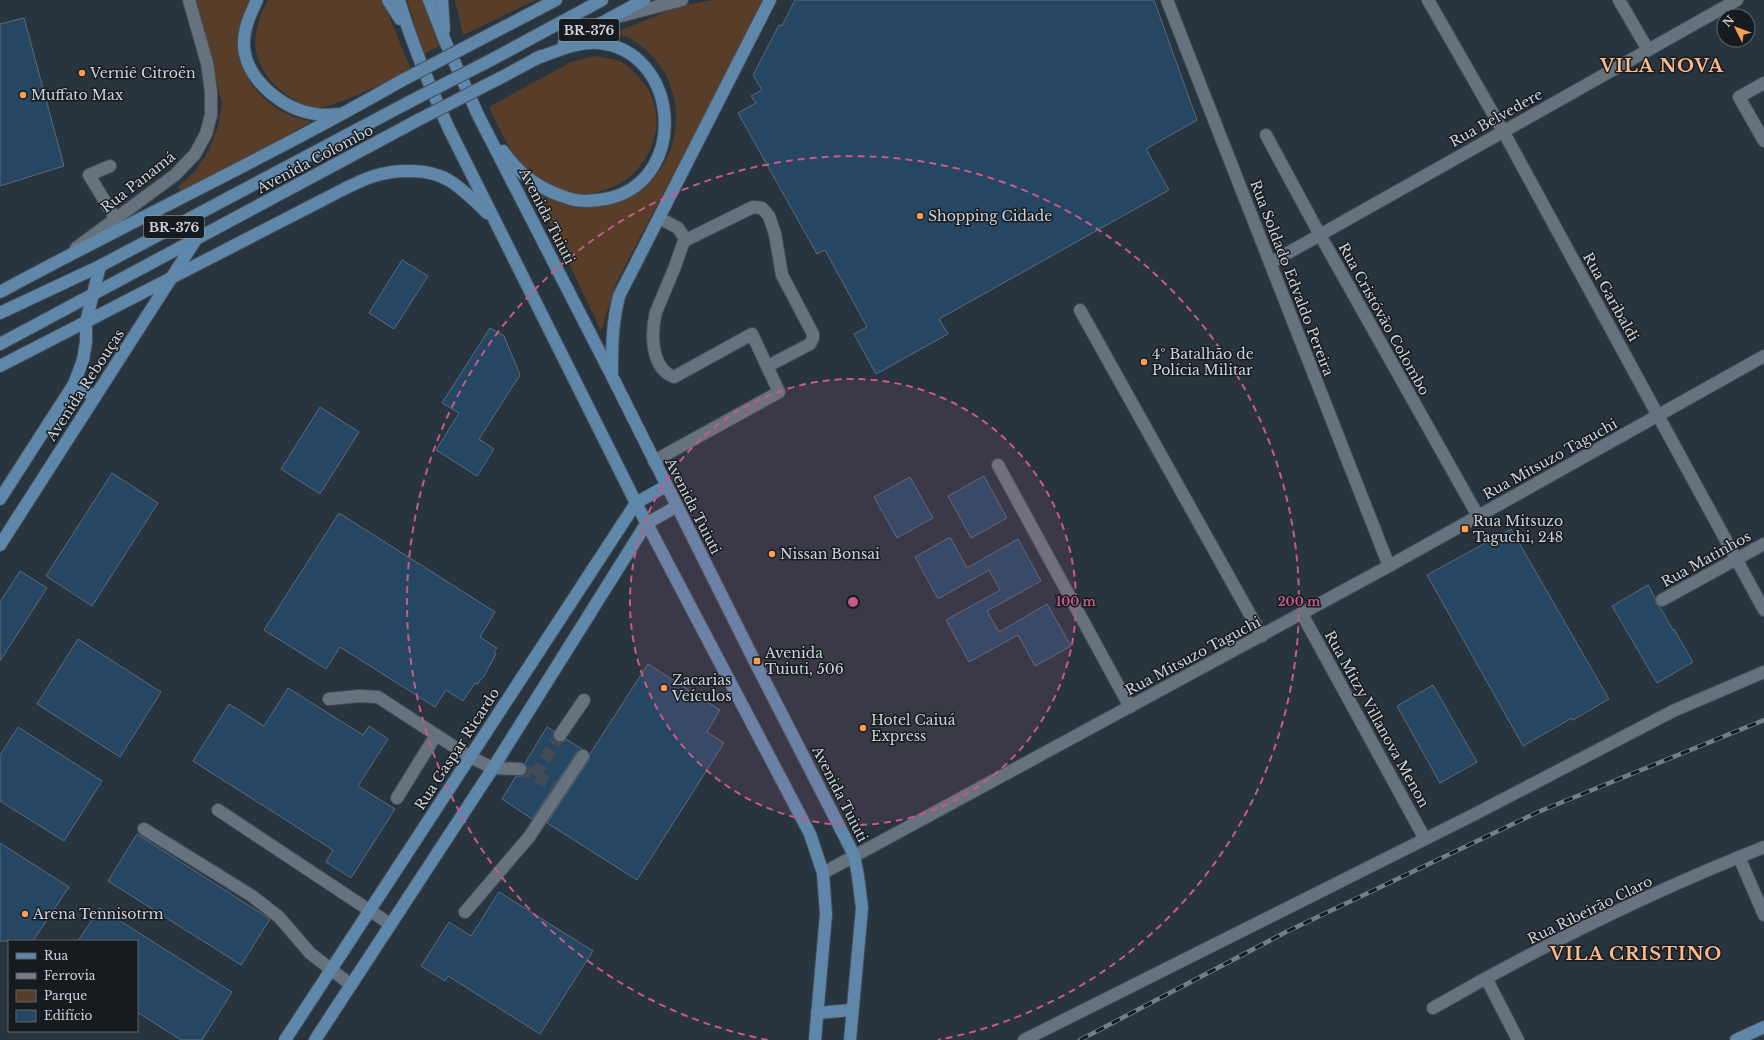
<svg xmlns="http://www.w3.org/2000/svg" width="1764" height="1040" font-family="'Libre Baskerville',serif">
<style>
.green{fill:#583d29}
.building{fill:#264764;stroke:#5e6a76}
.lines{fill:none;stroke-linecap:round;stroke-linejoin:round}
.minor-tunnel{stroke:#414c56;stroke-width:12;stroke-dasharray:12 6;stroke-linecap:butt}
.minor-casing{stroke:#464f58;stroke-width:14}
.major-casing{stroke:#464f58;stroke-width:14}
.minor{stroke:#66737f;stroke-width:12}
.major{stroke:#5f87aa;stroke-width:12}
.rail-casing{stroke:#747e87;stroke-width:4.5}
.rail{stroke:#161b1f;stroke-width:3;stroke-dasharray:9;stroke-linecap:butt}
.major-bridge-casing{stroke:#464f58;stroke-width:14;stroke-linecap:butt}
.major-bridge{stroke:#5f87aa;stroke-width:12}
.ring{fill:none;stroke:#c65a88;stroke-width:2;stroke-dasharray:7 5}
.poi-dot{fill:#fc9d52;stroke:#161b1f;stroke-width:1.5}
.labels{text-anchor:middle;stroke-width:3;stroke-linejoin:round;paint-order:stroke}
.shield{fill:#161b1f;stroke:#969ca3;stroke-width:1}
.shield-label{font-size:13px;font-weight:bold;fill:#cdd4db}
.poi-label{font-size:14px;fill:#cdd4db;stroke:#161b1f;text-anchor:start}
.street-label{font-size:14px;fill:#cdd4db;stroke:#161b1f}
.district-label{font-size:18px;font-weight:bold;letter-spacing:1px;fill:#fcb989;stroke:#161b1f}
.centre{fill:#c65a88;stroke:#161b1f;stroke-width:2}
.ring-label{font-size:12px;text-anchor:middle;font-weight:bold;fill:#c65a88;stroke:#161b1f;stroke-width:3;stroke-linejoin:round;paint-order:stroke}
</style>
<rect width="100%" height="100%" fill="#28343e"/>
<g class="green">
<path d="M196 0H250C245 11 239 23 238 35 235 64 252 92 276 108 287 115 299 118 311 122L181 193 178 187 195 171 209 150 218 126 222 103Z"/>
<path d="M268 0H381L385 6 411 70C390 79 334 109 315 108 307 108 297 101 290 97 252 72 246 38 268 0Z"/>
<polygon points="407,0 424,0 439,46 424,54"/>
<polygon points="455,0 536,0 463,35"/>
<path d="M713 0H765L616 283 601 331 536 193C558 201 581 210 604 206 684 191 702 84 634 41 628 37 621 35 614 33L680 6Z"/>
<path d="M594 56C601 57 610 58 617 60 628 64 636 73 643 82 674 121 648 180 601 191 597 192 591 194 587 195 575 195 562 190 552 185 541 179 529 172 520 162 506 146 498 125 489 107L571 62Z"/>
</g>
<g class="building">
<polygon points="795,0 1154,0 1197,120 1146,149 1169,190 939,319 948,334 876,374 854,334 867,327 825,250 817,254 738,113 756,103 751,96 762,90 753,75 779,25 782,26"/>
<polygon points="24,18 64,166 0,186 0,24"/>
<polygon points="402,260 428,276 394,329 369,313"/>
<polygon points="490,328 504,336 520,375 479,439 494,449 477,476 436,450 459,413 442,403"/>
<polygon points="320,407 359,432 320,494 281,469"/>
<polygon points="112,473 158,503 92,606 46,576"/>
<polygon points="984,476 1007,518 971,538 948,496"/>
<polygon points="910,477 933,518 897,538 874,497"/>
<polygon points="339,513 495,612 480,637 497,648 494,652 496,654 484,676 477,684 475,683 463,701 446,690 435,707 340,647 326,669 264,630"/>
<polygon points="1511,529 1609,699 1573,720 1572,718 1523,746 1427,575"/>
<polygon points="950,537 967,568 1018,539 1041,581 987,611 999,632 1047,604 1071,646 1035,666 1018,635 969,662 946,620 1000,590 989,570 938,599 915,557"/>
<polygon points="20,571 47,588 0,661 0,602"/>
<polygon points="1648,585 1655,598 1656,604 1660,607 1673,630 1674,629 1693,662 1657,683 1612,606"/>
<polygon points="78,639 161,692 120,757 37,704"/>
<polygon points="648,664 720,710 707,732 724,743 637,880 547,823 589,760 590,754"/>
<polygon points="1433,685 1477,762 1440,783 1397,706"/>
<polygon points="288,688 363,735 369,726 388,739 358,786 395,809 351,878 326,862 333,850 193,761 229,704 264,726"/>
<polygon points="18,727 102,781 64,841 0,801 0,755"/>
<polygon points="547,727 554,731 553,738 556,741 563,742 566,739 582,749 577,752 532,819 502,799 516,776 523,776 526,773 527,769 525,763"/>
<polygon points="137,834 270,919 241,965 108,881"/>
<polygon points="0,843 69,887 33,941 0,941"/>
<polygon points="499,892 593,951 540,1034 448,976 445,981 421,966 449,922 471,936"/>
<polygon points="100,908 232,992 202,1040 181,1040 137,1012 137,941 78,941"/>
</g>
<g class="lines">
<g class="minor-tunnel">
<polyline points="520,769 535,775 554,786"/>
<polyline points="535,775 560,735"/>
</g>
<g class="minor-casing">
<g id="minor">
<polyline points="1167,0 1389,566"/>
<polyline points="1428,0 1503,131 1764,610"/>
<polyline points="1619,0 1648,50"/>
<polyline points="617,17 682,0"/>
<polyline points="1764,83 1739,97 1764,141"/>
<polyline points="1266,135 1320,235 1478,516"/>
<polyline points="110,166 89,175 115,218"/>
<polyline points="684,241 753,207 762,208 769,216 775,234 782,275 813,334 813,338 810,344 768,366"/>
<polyline points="76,248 175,175 195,154 206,134 211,115 211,92 207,63 189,0"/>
<polyline points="1270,263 1737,0"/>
<polyline points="1080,310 1262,636"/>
<path d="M654 461 779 392 752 334 674 377C650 368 651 332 656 312L674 269 684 241V237L678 228 659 218"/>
<polyline points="998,465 1130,707"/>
<polyline points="1662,600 1764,544"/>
<polyline points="1302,614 1425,839"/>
<polyline points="329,699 359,696 378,697 470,757 493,768 520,769"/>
<polyline points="560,735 584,700"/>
<polyline points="397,798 436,735"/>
<polyline points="218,810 390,924"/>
<polyline points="144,829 252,896 279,917 310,953 351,985"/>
<polyline points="1739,857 1764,915"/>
<polyline points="823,873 1389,566 1764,356"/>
<polyline points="465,912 529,837 583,756"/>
<polyline points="1486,978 1518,1040"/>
<path d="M1433 1008C1539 947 1650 892 1764 847"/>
<polyline points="1024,1040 1475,814 1673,711 1764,672"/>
</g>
</g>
<g class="major-casing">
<g id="major">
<path d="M257 0C250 15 243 30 244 47 247 81 284 110 316 114 324 116 332 114 340 114"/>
<polyline points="388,0 400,19"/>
<path d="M399 0C412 45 430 87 449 129L636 503 810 834 823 873 826 914 815 1040"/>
<polyline points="429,0 445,41 478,115 612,376 754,660 854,855 858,876 862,908 850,1040"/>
<polyline points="442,0 444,30"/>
<polyline points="479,40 556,0"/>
<polyline points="564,43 644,0"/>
<polyline points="491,60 602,0"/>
<polyline points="502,77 541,56"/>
<path d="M503 151C518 173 540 189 565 197 580 203 594 201 610 198 690 178 679 51 599 43 577 41 555 52 535 59"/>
<path d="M0 292C133 220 270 156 401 81"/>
<polyline points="0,313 100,266 411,101"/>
<polyline points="0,344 420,119"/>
<path d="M0 366 346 188C355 184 364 179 374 176 396 169 430 168 450 181 464 190 475 201 487 213"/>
<path d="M612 373C612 344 612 325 619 296L770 0"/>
<polyline points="74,384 95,397"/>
<polyline points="0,499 74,384 83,360 86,342 86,322 100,266"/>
<polyline points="0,545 195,241"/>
<polyline points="817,1013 852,1010"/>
<polyline points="285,1040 636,503 666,486"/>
<polyline points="315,1040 493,768 646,524 677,506"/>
<polyline points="1736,1040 1764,1027"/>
</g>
</g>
<use href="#minor" class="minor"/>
<use href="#major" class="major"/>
<g class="rail-casing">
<polyline id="rail" points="1080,1040 1286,932 1538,812 1764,720"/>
</g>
<use href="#rail" class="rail"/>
<g class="major-bridge-casing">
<g id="major-bridge">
<polyline points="401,81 479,40"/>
<polyline points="411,101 491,60"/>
<polyline points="420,119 502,77"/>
</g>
</g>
<use href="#major-bridge" class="major-bridge"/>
</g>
<circle cx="853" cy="602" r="223" fill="#c65a88" fill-opacity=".12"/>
<g class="ring">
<circle cx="853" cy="602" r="223"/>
<path d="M768 1040A446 446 0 1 1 938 1040"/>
</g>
<g class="poi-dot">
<circle cx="82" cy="73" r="4"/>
<circle cx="23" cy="95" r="4"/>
<circle cx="920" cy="216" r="4"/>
<circle cx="1144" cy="362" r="4"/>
<rect x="1461" y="525" width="8" height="8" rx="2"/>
<circle cx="772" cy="554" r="4"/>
<rect x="753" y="657" width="8" height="8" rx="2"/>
<circle cx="664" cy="688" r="4"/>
<circle cx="863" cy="728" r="4"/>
<circle cx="25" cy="914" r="4"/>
</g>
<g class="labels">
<g class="shield">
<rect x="559" y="19" width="60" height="22" rx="3"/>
<rect x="144" y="216" width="60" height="22" rx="3"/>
</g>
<g class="shield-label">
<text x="589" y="35">BR-376</text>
<text x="174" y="232">BR-376</text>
</g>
<g class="poi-label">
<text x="90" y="78">Verniê Citroën</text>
<text x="31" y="100">Muffato Max</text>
<text x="928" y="221">Shopping Cidade</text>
<text x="1152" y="359">4º Batalhão de<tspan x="1152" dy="16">Polícia Militar</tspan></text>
<text x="1473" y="526">Rua Mitsuzo<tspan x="1473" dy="16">Taguchi, 248</tspan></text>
<text x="780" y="559">Nissan Bonsai</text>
<text x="765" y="658">Avenida<tspan x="765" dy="16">Tuiuti, 506</tspan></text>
<text x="672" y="685">Zacarias<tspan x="672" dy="16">Veículos</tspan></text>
<text x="871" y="725">Hotel Caiuá<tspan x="871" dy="16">Express</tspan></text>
<text x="33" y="919">Arena Tennisotrm</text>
</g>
<g class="street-label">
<text transform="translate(1496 118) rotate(-29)" y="5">Rua Belvedere</text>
<text transform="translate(315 159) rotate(-28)" y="5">Avenida Colombo</text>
<text transform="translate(138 182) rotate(-38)" y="5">Rua Panamá</text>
<text transform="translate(547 216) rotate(63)" y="5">Avenida Tuiuti</text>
<text transform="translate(1292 278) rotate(69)" y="5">Rua Soldado Edvaldo Pereira</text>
<text transform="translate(1611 297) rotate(61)" y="5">Rua Garibaldi</text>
<text transform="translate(1384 319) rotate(61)" y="5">Rua Cristóvão Colombo</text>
<text transform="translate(85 385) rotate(-57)" y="5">Avenida Rebouças</text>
<text transform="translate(1550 459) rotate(-29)" y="5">Rua Mitsuzo Taguchi</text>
<text transform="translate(693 506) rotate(63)" y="5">Avenida Tuiuti</text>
<text transform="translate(1706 559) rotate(-29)" y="5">Rua Matinhos</text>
<text transform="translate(1193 656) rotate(-28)" y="5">Rua Mitsuzo Taguchi</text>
<text transform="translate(1377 719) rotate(61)" y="5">Rua Mitzy Villanova Menon</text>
<text transform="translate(457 749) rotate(-57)" y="5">Rua Gaspar Ricardo</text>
<text transform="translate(840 794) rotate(63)" y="5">Avenida Tuiuti</text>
<text transform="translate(1590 910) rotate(-26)" y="5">Rua Ribeirão Claro</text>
</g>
<g class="district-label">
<text x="1662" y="72">VILA NOVA</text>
<text x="1636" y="960">VILA CRISTINO</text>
</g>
</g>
<circle cx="853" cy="602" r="6" class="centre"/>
<g class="ring-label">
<text x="1076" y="606">100 m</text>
<text x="1299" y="606">200 m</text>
</g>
<rect x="8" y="940" width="130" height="92" fill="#161b1f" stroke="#5f656a"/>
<rect x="16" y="953" width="20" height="6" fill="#5f87aa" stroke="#5f656a"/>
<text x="44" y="960" font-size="12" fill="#cdd4db">Rua</text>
<rect x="16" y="973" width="20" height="6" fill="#747e87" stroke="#5f656a"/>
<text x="44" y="980" font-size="12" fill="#cdd4db">Ferrovia</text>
<rect x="16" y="990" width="20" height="12" fill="#583d29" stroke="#5f656a"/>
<text x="44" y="1000" font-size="12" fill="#cdd4db">Parque</text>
<rect x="16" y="1010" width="20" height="12" fill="#264764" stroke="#5f656a"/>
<text x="44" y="1020" font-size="12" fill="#cdd4db">Edifício</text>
<g transform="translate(1736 28) rotate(312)"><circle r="19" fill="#161b1f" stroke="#5f656a"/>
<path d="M0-3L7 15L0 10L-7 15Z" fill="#fc9d52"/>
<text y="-6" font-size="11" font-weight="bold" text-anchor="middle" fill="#cdd4db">N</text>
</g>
</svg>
